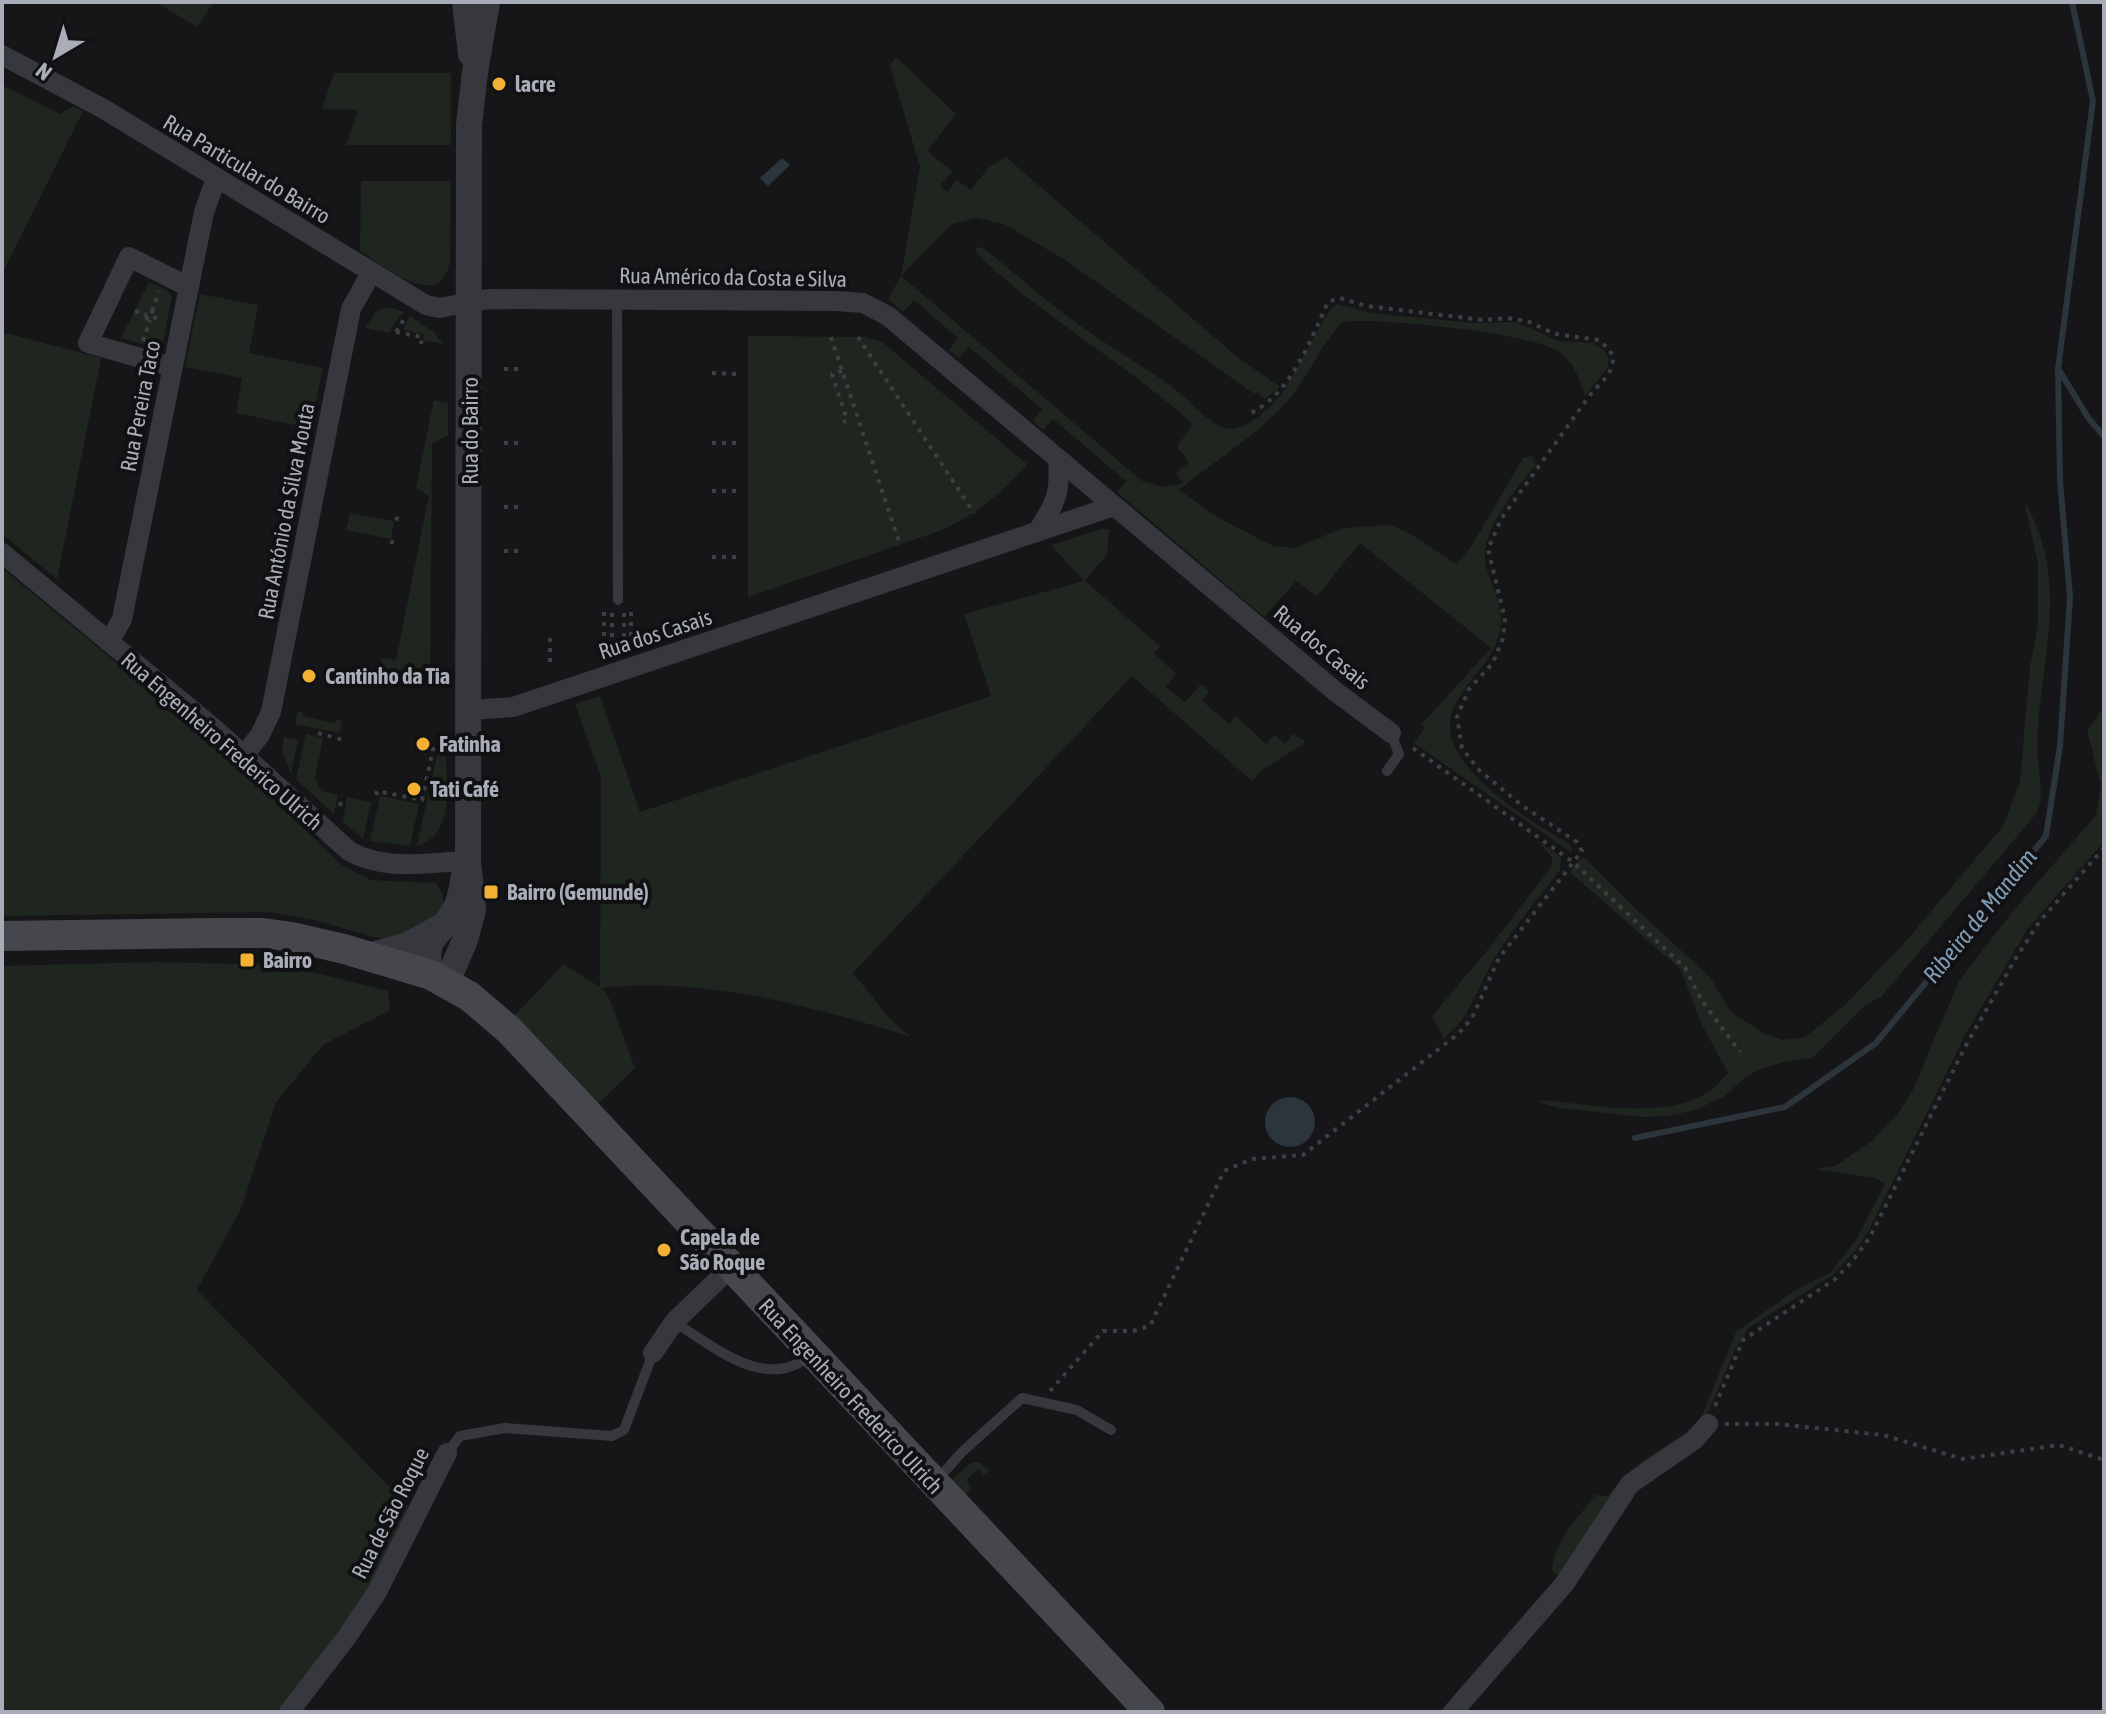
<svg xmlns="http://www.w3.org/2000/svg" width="2106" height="1714" font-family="'Asap Condensed',sans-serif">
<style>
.green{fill:#1e261f}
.water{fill:#2c353c}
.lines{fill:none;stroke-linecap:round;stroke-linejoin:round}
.stream{stroke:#2c353c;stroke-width:6}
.path{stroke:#3d3f44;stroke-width:4;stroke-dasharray:4 6;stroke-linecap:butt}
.service{stroke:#37383d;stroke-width:10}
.minor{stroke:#37383d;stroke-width:20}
.tertiary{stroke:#37383d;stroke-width:26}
.secondary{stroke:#45474d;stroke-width:30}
.poi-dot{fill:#f2b134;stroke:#111113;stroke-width:3}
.labels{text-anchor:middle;stroke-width:8;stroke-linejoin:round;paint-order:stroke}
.poi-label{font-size:22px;font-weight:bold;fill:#a8adb8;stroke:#111113;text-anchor:start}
.street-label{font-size:22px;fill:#a8adb8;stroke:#111113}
.water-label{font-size:24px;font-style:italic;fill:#7f9bb3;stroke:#111113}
</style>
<rect width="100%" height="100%" fill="#161618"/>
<g class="green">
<polygon points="156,2 214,2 197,27"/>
<path d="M896 57 956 114 927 151 953 172 940 185 947 192 957 180 971 190 988 168 1006 157 1236 356 1280 387 1265 399 1258 393H1253L1065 260 1004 224 976 218 952 224 901 276 1142 481 1164 487 1184 483 1176 474 1189 462 1177 447 1193 424C1124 362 1045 319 977 254L976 248 982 247C1014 272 1045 301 1078 324 1109 347 1144 366 1175 389 1190 401 1209 425 1229 429 1242 431 1262 414 1271 406 1294 385 1322 312 1337 304L1371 313 1474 323 1516 322 1559 341 1593 343 1606 352 1609 359 1607 369 1585 396C1580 379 1573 360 1556 350 1526 333 1378 317 1342 322 1322 344 1311 370 1293 394 1269 427 1212 463 1179 490L1219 518 1273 546 1295 548 1343 528 1391 525 1412 535 1456 564 1471 547 1523 458 1533 456 1536 464C1517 489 1477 533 1486 566 1491 586 1503 603 1501 625 1497 658 1471 675 1456 703 1424 760 1529 820 1568 843L1572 848V853L1414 743 1425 728 1421 725 1491 648 1360 543 1317 596 1296 581 1264 617 1117 492 1126 481 1053 419 1043 430 1033 421 1042 409 969 347 959 358 949 350 958 338 914 300 903 312 888 299 901 276 920 167 890 65Z"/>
<polygon points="334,73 451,73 451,145 346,145 358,110 322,109"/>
<polygon points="2,85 60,114 73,106 83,111 2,274"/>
<path d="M361 181H451L450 262C439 314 383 265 360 251Z"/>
<polygon points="149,282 167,290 172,296 163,343 157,348 121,338"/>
<polygon points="200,294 258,305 249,353 323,368 310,428 236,413 242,378 185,367"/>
<polygon points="390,307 404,312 392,326 390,333 365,328 376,311"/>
<polygon points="410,316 434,332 443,344 423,340 424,334 403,330"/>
<polygon points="2,332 101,358 57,579 2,534"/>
<path d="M748 336 865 337 882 342 1027 464C1003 493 976 514 942 530L748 597Z"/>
<polygon points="434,400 448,403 448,435 432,444 430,672 440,683 438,686 380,671 382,658 396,660 429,496 416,488"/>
<path d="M2024 501C2036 521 2045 546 2048 570 2057 633 2034 697 2038 760 2039 780 2045 796 2036 814L1881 997 1865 1005 1812 1058 1783 1062 1758 1070 1742 1080 1725 1096 1695 1110 1668 1116 1643 1117 1559 1108 1538 1102 1540 1100C1591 1104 1666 1121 1710 1091 1717 1087 1722 1079 1728 1073L1701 1023 1681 970 1570 872 1580 859H1586L1635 908 1710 977 1731 1012 1765 1034 1782 1040 1805 1037 1844 1006 1906 941 2003 826 2020 781 2030 667 2038 623V563Z"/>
<polygon points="350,513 394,521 391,539 346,530"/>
<path d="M1102 529H1109L1107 554 1085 581 1160 646 1154 653 1176 674 1166 687 1185 702 1201 684 1209 691 1202 701 1229 724 1236 716 1266 744 1275 735 1285 744 1293 734 1306 742 1261 771 1252 781 1132 676 853 973 892 1021 911 1037C812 1006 706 977 602 988L610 1000 635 1068 597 1105 514 1016 564 964 600 987 601 777 575 704 600 696 640 812 991 696 964 614 1084 581 1051 545Z"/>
<polygon points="2,568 212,742 343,866 371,880 436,883 443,896 443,905 439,914 427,924 390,939 378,938 314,920 270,912 2,916"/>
<path d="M2104 706V842L2028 928 1965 1035 1869 1230 1855 1251 1833 1275 1748 1328 1735 1350 1704 1422 1673 1446 1561 1578 1552 1570C1554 1541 1579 1517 1595 1495L1608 1496C1630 1466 1662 1447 1694 1429L1699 1423 1736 1332 1796 1290 1831 1272 1856 1240 1885 1184 1876 1178 1814 1169 1835 1166 1872 1141 1896 1116 1912 1092 1959 981 2013 911 2096 815 2101 785 2087 730Z"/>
<polygon points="298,711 303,712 303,716 335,723 337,719 342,720 339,733 295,724"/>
<polygon points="306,734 323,738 315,778 321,791 338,795 334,814 296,779"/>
<polygon points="284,737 298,740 291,773 282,752"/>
<path d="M437 755 446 756C446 787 455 834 417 846Z"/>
<polygon points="380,796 419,804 410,846 370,841"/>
<polygon points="347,797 371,802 363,839 343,822"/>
<path d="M1537 840 1561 857 1560 870C1540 896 1518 922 1500 950 1478 981 1475 1014 1444 1038L1432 1016 1485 953 1550 869 1553 859Z"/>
<polygon points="153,962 284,965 388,991 390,1010 323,1045 276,1102 241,1209 197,1290 417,1515 289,1712 2,1712 2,966"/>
<polygon points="972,1462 980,1463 989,1471 984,1475 978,1469 966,1480 972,1488 963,1497 954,1487 952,1479"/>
</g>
<g class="water">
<polygon points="782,158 790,165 768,186 760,178"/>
<circle cx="1290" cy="1122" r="25"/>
</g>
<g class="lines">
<g class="stream">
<polyline points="2059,370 2089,419 2104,436"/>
<polyline points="1635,1138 1785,1107 1876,1043 2046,836 2060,746 2070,597 2060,480 2058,369 2093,101 2072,2"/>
</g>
<g class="path">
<polyline points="135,311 147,315"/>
<polyline points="152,311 159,291"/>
<circle cx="151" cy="316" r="4.5"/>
<polyline points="396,332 422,337 421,344"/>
<polyline points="396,332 406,316"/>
<polyline points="831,337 900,545"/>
<polyline points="858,337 974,513"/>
<polyline points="143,341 150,320"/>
<polyline points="504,369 523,369"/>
<polyline points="842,371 832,374 847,420 843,422"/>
<polyline points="712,373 738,374"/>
<polyline points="504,443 523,443"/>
<polyline points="712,443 738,443"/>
<polyline points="712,491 738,491"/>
<polyline points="504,507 523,507"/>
<polyline points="395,518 402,520"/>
<polyline points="390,542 397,543"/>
<polyline points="504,551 524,551"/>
<polyline points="712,557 738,557"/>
<polyline points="612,613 612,637"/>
<polyline points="604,636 604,607"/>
<polyline points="631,636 631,608"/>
<polyline points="624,637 624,613"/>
<polyline points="550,638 550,667"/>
<polyline points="318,733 347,741"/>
<polyline points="1413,748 1573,862 1685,968 1702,1001 1740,1052"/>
<polyline points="376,795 377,791 422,800 434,745 439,745"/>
<polyline points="340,806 342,796"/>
<path d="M1050 1391 1103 1331H1133L1150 1326 1224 1171 1252 1159 1303 1155 1458 1034 1472 1018 1499 958 1582 851 1577 842 1520 804 1479 770 1462 748 1457 717 1469 689 1493 663 1503 638 1505 619 1488 549 1501 519 1590 395 1609 374 1614 358 1609 349 1599 340 1555 334 1527 321 1507 318 1483 320 1366 306 1340 298 1328 302C1310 341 1291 393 1251 413"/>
<polyline points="1715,1406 1743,1340 1834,1280 1851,1263 1870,1237 1965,1047 2013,963 2039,922 2104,848"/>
<polyline points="1725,1424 1777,1424 1883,1435 1963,1459 2059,1445 2104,1460"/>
</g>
<g class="service">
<polyline points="617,300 618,600"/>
<polyline points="1387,771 1399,754 1391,733"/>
<path d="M674 1322C713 1346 768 1394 811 1354"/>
<polyline points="447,1453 460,1436 505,1428 612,1436 624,1430 653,1353"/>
<polyline points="937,1480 962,1452 1022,1398 1077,1410 1111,1430"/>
</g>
<g class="minor">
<polyline points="2,55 102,108 426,305 439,308 488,299 837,301 863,303 888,316 1336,692 1391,733"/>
<polyline points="172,367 88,343 129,257 189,287"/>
<path d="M1037 532C1055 505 1061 493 1058 460"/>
<path d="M2 553 217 731 349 851C387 872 427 862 468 861"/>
<polyline points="109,642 122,619 204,212 216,179"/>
<polyline points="468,710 513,707 1114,506"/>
<polyline points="244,755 260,735 271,712 351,309 371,273"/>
<polyline points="653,1353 674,1322 730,1268"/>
<polyline points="289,1712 346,1638 377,1592 447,1453"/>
<polyline points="1453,1712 1565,1583 1630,1484 1694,1440 1708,1424"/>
</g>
<g class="tertiary">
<polyline points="465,2 471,54"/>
<polyline points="368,956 408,945 441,927"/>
<path d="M431 975C421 932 441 940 456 907 461 898 462 886 464 876"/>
<polyline points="447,982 465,940 473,910 468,861 469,125 475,72 487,2"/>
</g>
<polyline class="secondary" points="2,936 213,933 263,933 292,937 344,949 431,975 469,996 509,1030 1150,1712"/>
</g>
<g class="poi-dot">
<circle cx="499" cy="84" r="8"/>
<circle cx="309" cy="676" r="8"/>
<circle cx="423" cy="744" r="8"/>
<circle cx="414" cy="789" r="8"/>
<rect x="483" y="884" width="16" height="16" rx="4"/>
<rect x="239" y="952" width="16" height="16" rx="4"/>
<circle cx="664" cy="1250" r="8"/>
</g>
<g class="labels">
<g class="poi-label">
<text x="515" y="92">lacre</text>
<text x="325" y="684">Cantinho da Tia</text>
<text x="439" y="752">Fatinha</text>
<text x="430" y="797">Tati Café</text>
<text x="507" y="900">Bairro (Gemunde)</text>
<text x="263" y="968">Bairro</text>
<text x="680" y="1245">Capela de<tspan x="680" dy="25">São Roque</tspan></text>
</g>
<g class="street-label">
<text transform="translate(247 169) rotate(31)" y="8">Rua Particular do Bairro</text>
<text transform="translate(733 277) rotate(1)" y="8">Rua Américo da Costa e Silva</text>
<text transform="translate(140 406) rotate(-79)" y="8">Rua Pereira Taco</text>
<text transform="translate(470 431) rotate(-90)" y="8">Rua do Bairro</text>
<text transform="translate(286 511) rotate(-79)" y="8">Rua António da Silva Mouta</text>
<text transform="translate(655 634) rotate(-18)" y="8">Rua dos Casais</text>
<text transform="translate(1322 647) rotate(40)" y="8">Rua dos Casais</text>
<text transform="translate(222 741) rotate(41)" y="8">Rua Engenheiro Frederico Ulrich</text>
<text transform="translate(851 1396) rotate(47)" y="8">Rua Engenheiro Frederico Ulrich</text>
<text transform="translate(390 1513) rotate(-63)" y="8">Rua de São Roque</text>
</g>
<g class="water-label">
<text transform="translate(1980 916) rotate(-51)" y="8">Ribeira de Mandim</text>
</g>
</g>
<rect width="2106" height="1714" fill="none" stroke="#a8adb8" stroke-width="8"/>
<g transform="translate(56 56) rotate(218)" stroke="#111113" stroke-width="6" paint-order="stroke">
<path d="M0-6L14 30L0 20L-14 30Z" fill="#a8adb8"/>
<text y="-12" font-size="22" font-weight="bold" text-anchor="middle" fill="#a8adb8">N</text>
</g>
</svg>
